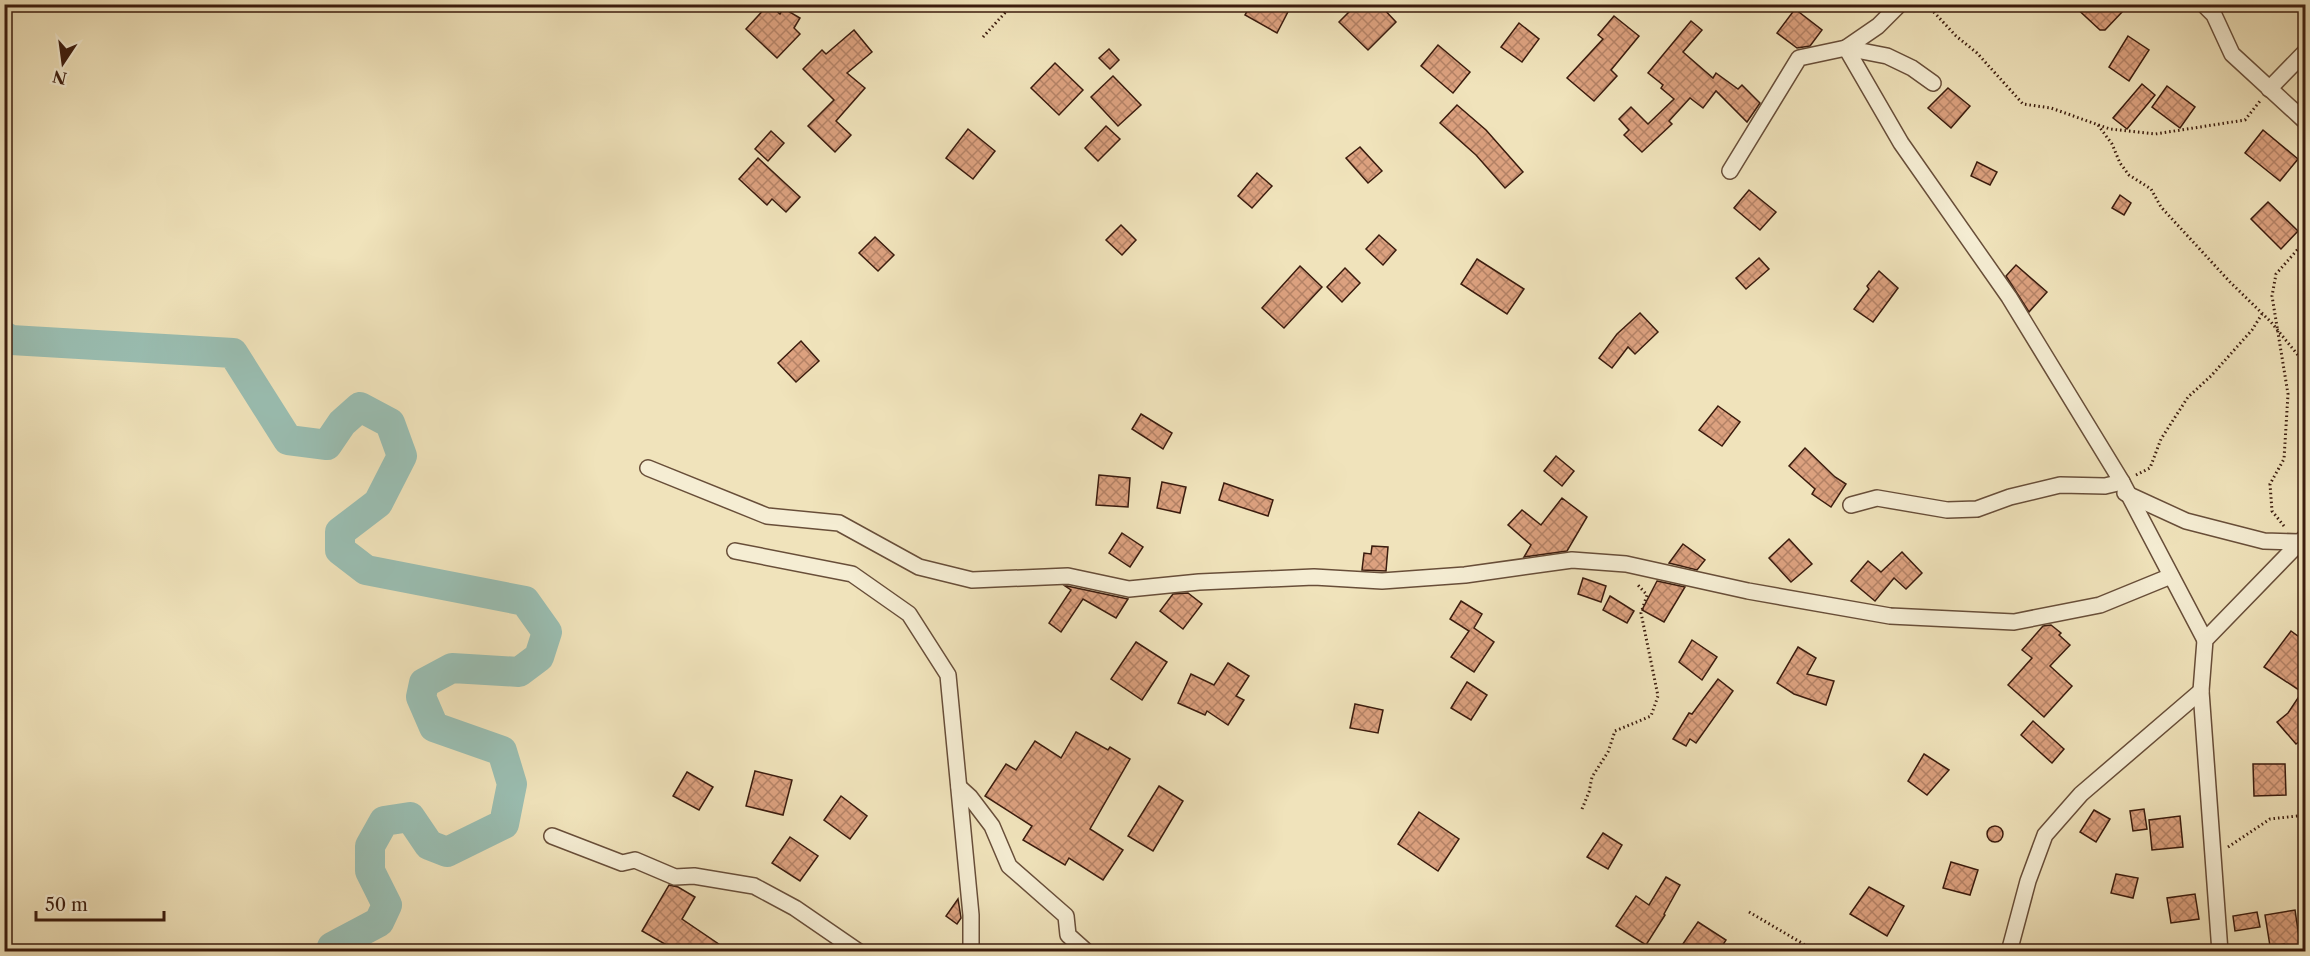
<svg xmlns="http://www.w3.org/2000/svg" width="2310" height="956" font-family="'Libre Caslon Text',serif">
<style>
.lines{fill:none;stroke-linecap:round;stroke-linejoin:round}
.river{stroke:#9abeb2;stroke-width:30}
.building{fill:url(#building-cross-hatch);stroke:#3b1c0e;stroke-width:1.5}
.street-casing{stroke:#684e39;stroke-width:18}
.path{stroke:#3b1c0e;stroke-width:3;stroke-dasharray:1.5 3;stroke-linecap:butt}
.street{stroke:#f5edd3;stroke-width:15}
</style>
<defs>
<pattern id="building-cross-hatch" width="8" height="8" patternUnits="userSpaceOnUse" patternTransform="scale(1.5)"><rect width="8" height="8" fill="#dca17f"/><path d="M0 0l8 8M0 8l8-8" fill="none" stroke="#b48266"/></pattern>
</defs>
<rect width="100%" height="100%" fill="#f0e3bb"/>
<filter id="stains"><feTurbulence type="fractalNoise" baseFrequency=".00333" numOctaves="4"/><feColorMatrix values="0 0 0 0 .2 0 0 0 0 .09 0 0 0 0 .02 0 0 0 .5 -.17"/></filter>
<radialGradient id="worn" r=".72"><stop offset=".6" stop-color="#630" stop-opacity="0"/><stop offset="1" stop-color="#630" stop-opacity=".3"/></radialGradient>
<g class="lines">
<polyline class="river" points="4,336 11,340 233,353 288,440 327,445 342,423 360,407 390,423 402,456 378,503 340,532 340,550 366,570 525,601 547,632 539,657 519,672 452,668 424,683 421,697 434,727 502,751 512,784 504,824 447,852 429,845 410,817 384,821 370,846 370,871 387,905 379,922 332,947 330,952"/>
</g>
<g class="building">
<polygon points="769,4 780,14 783,8 800,18 794,28 800,34 777,58 746,29"/>
<polygon points="1251,4 1292,4 1277,33 1245,15"/>
<polygon points="1357,4 1379,4 1396,22 1368,50 1339,22"/>
<polygon points="2072,4 2116,4 2123,11 2105,30 2100,30"/>
<polygon points="1795,9 1822,30 1810,46 1797,48 1777,33"/>
<polygon points="1614,16 1639,36 1611,70 1617,76 1594,101 1567,78 1603,39 1598,35"/>
<polygon points="1691,21 1702,30 1683,52 1713,78 1716,73 1738,89 1742,85 1760,103 1747,122 1716,91 1703,108 1690,98 1669,121 1672,124 1642,152 1624,135 1629,130 1619,119 1631,107 1648,124 1674,99 1661,88 1663,85 1648,73"/>
<polygon points="1519,23 1539,39 1522,62 1501,47"/>
<polygon points="854,30 872,52 847,73 865,88 836,121 851,135 835,152 808,126 834,100 803,69 822,50 826,54"/>
<polygon points="2128,36 2149,50 2129,81 2109,67"/>
<polygon points="1438,45 1470,72 1453,93 1421,66"/>
<polygon points="1109,49 1119,60 1110,69 1099,58"/>
<polygon points="1055,63 1083,90 1059,115 1031,88"/>
<polygon points="1113,76 1141,105 1118,126 1091,97"/>
<polygon points="2142,84 2155,95 2127,129 2113,118"/>
<polygon points="2167,86 2195,107 2180,128 2152,107"/>
<polygon points="1948,88 1970,106 1951,128 1928,108"/>
<polygon points="1457,105 1486,130 1523,172 1505,188 1476,155 1440,123"/>
<polygon points="1106,126 1120,139 1098,161 1085,148"/>
<polygon points="968,129 995,151 973,179 946,158"/>
<polygon points="2263,130 2298,159 2280,181 2245,153"/>
<polygon points="771,131 784,143 768,161 755,149"/>
<polygon points="1360,147 1382,171 1368,183 1346,158"/>
<polygon points="758,158 800,197 786,212 772,199 767,205 739,179"/>
<polygon points="1977,162 1997,172 1990,185 1971,176"/>
<polygon points="1257,173 1272,186 1252,208 1238,196"/>
<polygon points="1749,190 1776,212 1760,230 1734,208"/>
<polygon points="2120,195 2131,203 2124,215 2112,208"/>
<polygon points="2268,202 2298,231 2281,249 2251,219"/>
<polygon points="1121,225 1136,240 1122,255 1106,240"/>
<polygon points="1379,235 1396,250 1383,265 1366,249"/>
<polygon points="875,237 894,255 878,271 859,253"/>
<polygon points="1759,258 1769,269 1746,289 1736,278"/>
<polygon points="1477,259 1524,289 1507,314 1461,284"/>
<polygon points="2016,265 2047,292 2029,312 2006,276"/>
<polygon points="1300,266 1322,287 1284,328 1262,308"/>
<polygon points="1345,268 1360,283 1342,302 1327,287"/>
<polygon points="1879,271 1898,288 1873,322 1854,309 1869,289 1867,286"/>
<polygon points="1640,313 1658,332 1635,354 1628,347 1612,368 1599,358 1617,334"/>
<polygon points="801,341 819,361 796,382 778,363"/>
<polygon points="1718,406 1740,422 1722,446 1699,430"/>
<polygon points="1141,414 1172,433 1163,449 1132,429"/>
<polygon points="1805,448 1835,477 1846,484 1831,507 1812,494 1815,489 1789,466"/>
<polygon points="1556,456 1574,471 1562,486 1544,471"/>
<polygon points="1099,475 1130,478 1128,507 1096,505"/>
<polygon points="1162,482 1186,487 1180,513 1157,508"/>
<polygon points="1224,483 1273,500 1268,516 1219,500"/>
<polygon points="1562,498 1587,517 1567,551 1524,557 1531,545 1508,525 1522,510 1541,525"/>
<polygon points="1122,533 1143,547 1130,567 1109,553"/>
<polygon points="1789,539 1812,564 1791,582 1769,558"/>
<polygon points="1683,544 1705,560 1697,570 1669,563"/>
<polygon points="1372,546 1388,547 1386,571 1362,570 1364,553 1371,554"/>
<polygon points="1902,552 1922,573 1906,589 1894,578 1875,601 1851,581 1868,561 1881,572"/>
<polygon points="1583,578 1606,586 1601,602 1578,594"/>
<polygon points="1657,581 1685,587 1664,622 1642,610"/>
<polygon points="1065,586 1067,586 1128,599 1116,618 1083,599 1061,632 1049,623 1071,590"/>
<polygon points="1188,593 1202,604 1183,629 1160,611 1173,594"/>
<polygon points="1610,596 1634,611 1627,623 1603,610"/>
<polygon points="1461,601 1482,614 1474,628 1494,642 1474,672 1451,657 1469,631 1450,619"/>
<polygon points="2051,625 2061,633 2059,635 2070,645 2050,666 2072,686 2044,717 2008,685 2032,658 2022,650 2043,626"/>
<polygon points="2291,631 2306,642 2306,736 2296,744 2277,722 2288,713 2302,692 2264,667"/>
<polygon points="1692,640 1717,657 1702,680 1679,662"/>
<polygon points="1136,642 1167,662 1142,700 1111,679"/>
<polygon points="1798,647 1816,658 1807,674 1834,681 1826,705 1794,694 1777,683"/>
<polygon points="1228,663 1249,676 1236,696 1244,700 1228,725 1207,711 1205,715 1178,703 1191,674 1214,685"/>
<polygon points="1718,679 1733,691 1696,743 1690,739 1686,746 1673,739 1689,713 1692,714"/>
<polygon points="1467,682 1487,695 1471,720 1451,708"/>
<polygon points="1355,704 1383,710 1378,733 1350,728"/>
<polygon points="2033,721 2064,749 2052,763 2021,735"/>
<polygon points="1076,732 1108,750 1110,747 1130,759 1090,829 1123,850 1103,880 1069,858 1065,865 1023,840 1032,826 985,796 1006,764 1016,770 1035,741 1061,758"/>
<polygon points="1924,754 1949,770 1927,795 1908,781"/>
<polygon points="2253,764 2285,764 2286,795 2254,796"/>
<polygon points="755,771 792,780 783,815 746,806"/>
<polygon points="687,772 713,787 699,810 673,796"/>
<polygon points="1159,786 1183,801 1153,851 1128,836"/>
<polygon points="841,796 867,816 850,839 824,820"/>
<polygon points="2144,809 2147,829 2133,831 2130,811"/>
<polygon points="2094,810 2110,819 2096,842 2080,832"/>
<polygon points="1419,812 1459,839 1438,871 1398,844"/>
<polygon points="2180,816 2183,847 2152,850 2149,820"/>
<circle cx="1995" cy="834" r="8"/>
<polygon points="1603,833 1622,845 1608,869 1587,857"/>
<polygon points="790,837 818,856 800,881 772,863"/>
<polygon points="1951,862 1978,870 1970,895 1943,888"/>
<polygon points="2116,874 2138,878 2133,898 2111,893"/>
<polygon points="1666,877 1680,885 1664,914 1665,915 1646,945 1616,926 1636,896 1649,905"/>
<polygon points="669,885 678,887 695,897 682,919 729,951 677,951 642,931"/>
<polygon points="1869,887 1904,906 1887,936 1850,914"/>
<polygon points="2195,894 2199,919 2171,923 2167,898"/>
<polygon points="958,899 961,918 957,924 946,916"/>
<polygon points="2295,910 2301,951 2285,951 2284,944 2270,946 2265,915"/>
<polygon points="2257,912 2260,927 2235,931 2233,916"/>
<polygon points="1698,922 1726,940 1719,951 1678,951"/>
</g>
<g class="lines">
<g class="street-casing">
<g id="street">
<polyline points="2203,4 2214,15 2232,54 2306,122"/>
<polyline points="1846,48 1901,143 2009,297 2122,482 2205,640"/>
<polyline points="1846,48 1887,56 1912,68 1933,83"/>
<polyline points="2269,89 2306,51"/>
<polyline points="1730,171 1799,58 1846,48 1878,26 1900,4"/>
<polyline points="648,468 767,516 839,523 919,567 972,580 1068,576 1129,589 1199,582 1314,577 1382,581 1465,575 1572,560 1626,564 1748,591 1890,616 2014,622 2100,605 2171,576"/>
<polyline points="2125,493 2186,521 2264,541 2299,542"/>
<polyline points="1851,505 1877,498 1947,510 1977,509 2010,497 2060,485 2105,486 2122,482"/>
<polyline points="735,551 852,574 909,614 948,675 971,915 971,952"/>
<polyline points="959,787 970,797 992,826 1009,866 1066,916 1068,935 1087,952"/>
<polyline points="552,836 622,863 635,860 675,877 694,876 754,886 795,908 859,952"/>
<polyline points="2009,952 2028,881 2045,835 2081,794 2201,691"/>
<polyline points="2220,952 2201,691 2205,640 2306,536"/>
</g>
</g>
<g class="path">
<polyline points="1931,4 1931,9 1956,36 1977,53 2023,104 2051,108 2110,129 2155,134 2245,120 2260,101"/>
<polyline points="983,37 1013,4"/>
<polyline points="2098,125 2112,144 2120,163 2129,175 2151,189 2161,207 2230,282 2271,322 2306,365"/>
<polyline points="2136,475 2150,468 2161,439 2188,397 2211,376 2252,330 2262,314"/>
<polyline points="2284,526 2272,511 2270,484 2284,459 2288,394 2272,296 2276,274 2305,241 2306,210"/>
<polyline points="2304,746 2306,757"/>
<polyline points="1582,809 1589,792 1592,777 1608,752 1615,731 1651,716 1658,696 1641,613 1647,595 1637,584"/>
<polyline points="2228,847 2270,819 2306,815"/>
<polyline points="1749,912 1817,952"/>
</g>
<use href="#street" class="street"/>
</g>
<rect width="2310" height="956" fill="none" stroke="#f0e3bb" stroke-width="24"/>
<rect x="6" y="6" width="2298" height="944" fill="none" stroke="#3b1c0e" stroke-width="3"/>
<rect x="12" y="12" width="2286" height="932" fill="none" stroke="#3b1c0e" stroke-width="1.5"/>
<g transform="translate(63 63) rotate(193)" stroke="#f5edd3" stroke-width="4.5" paint-order="stroke">
<path d="M0-4.5L10 22L0 15L-10 22Z" fill="#3b1c0e"/>
<text y="-9" font-size="16" font-weight="bold" text-anchor="middle" fill="#3b1c0e">N</text>
</g>
<path d="M36 911v9h128v-9" fill="none" stroke="#3b1c0e" stroke-width="3"/>
<text x="45" y="911" font-size="18" fill="#3b1c0e" stroke="#f5edd3" stroke-width="4.5" paint-order="stroke">50 m</text>
<rect width="100%" height="100%" filter="url(#stains)"/>
<rect width="100%" height="100%" fill="url(#worn)"/>
</svg>
